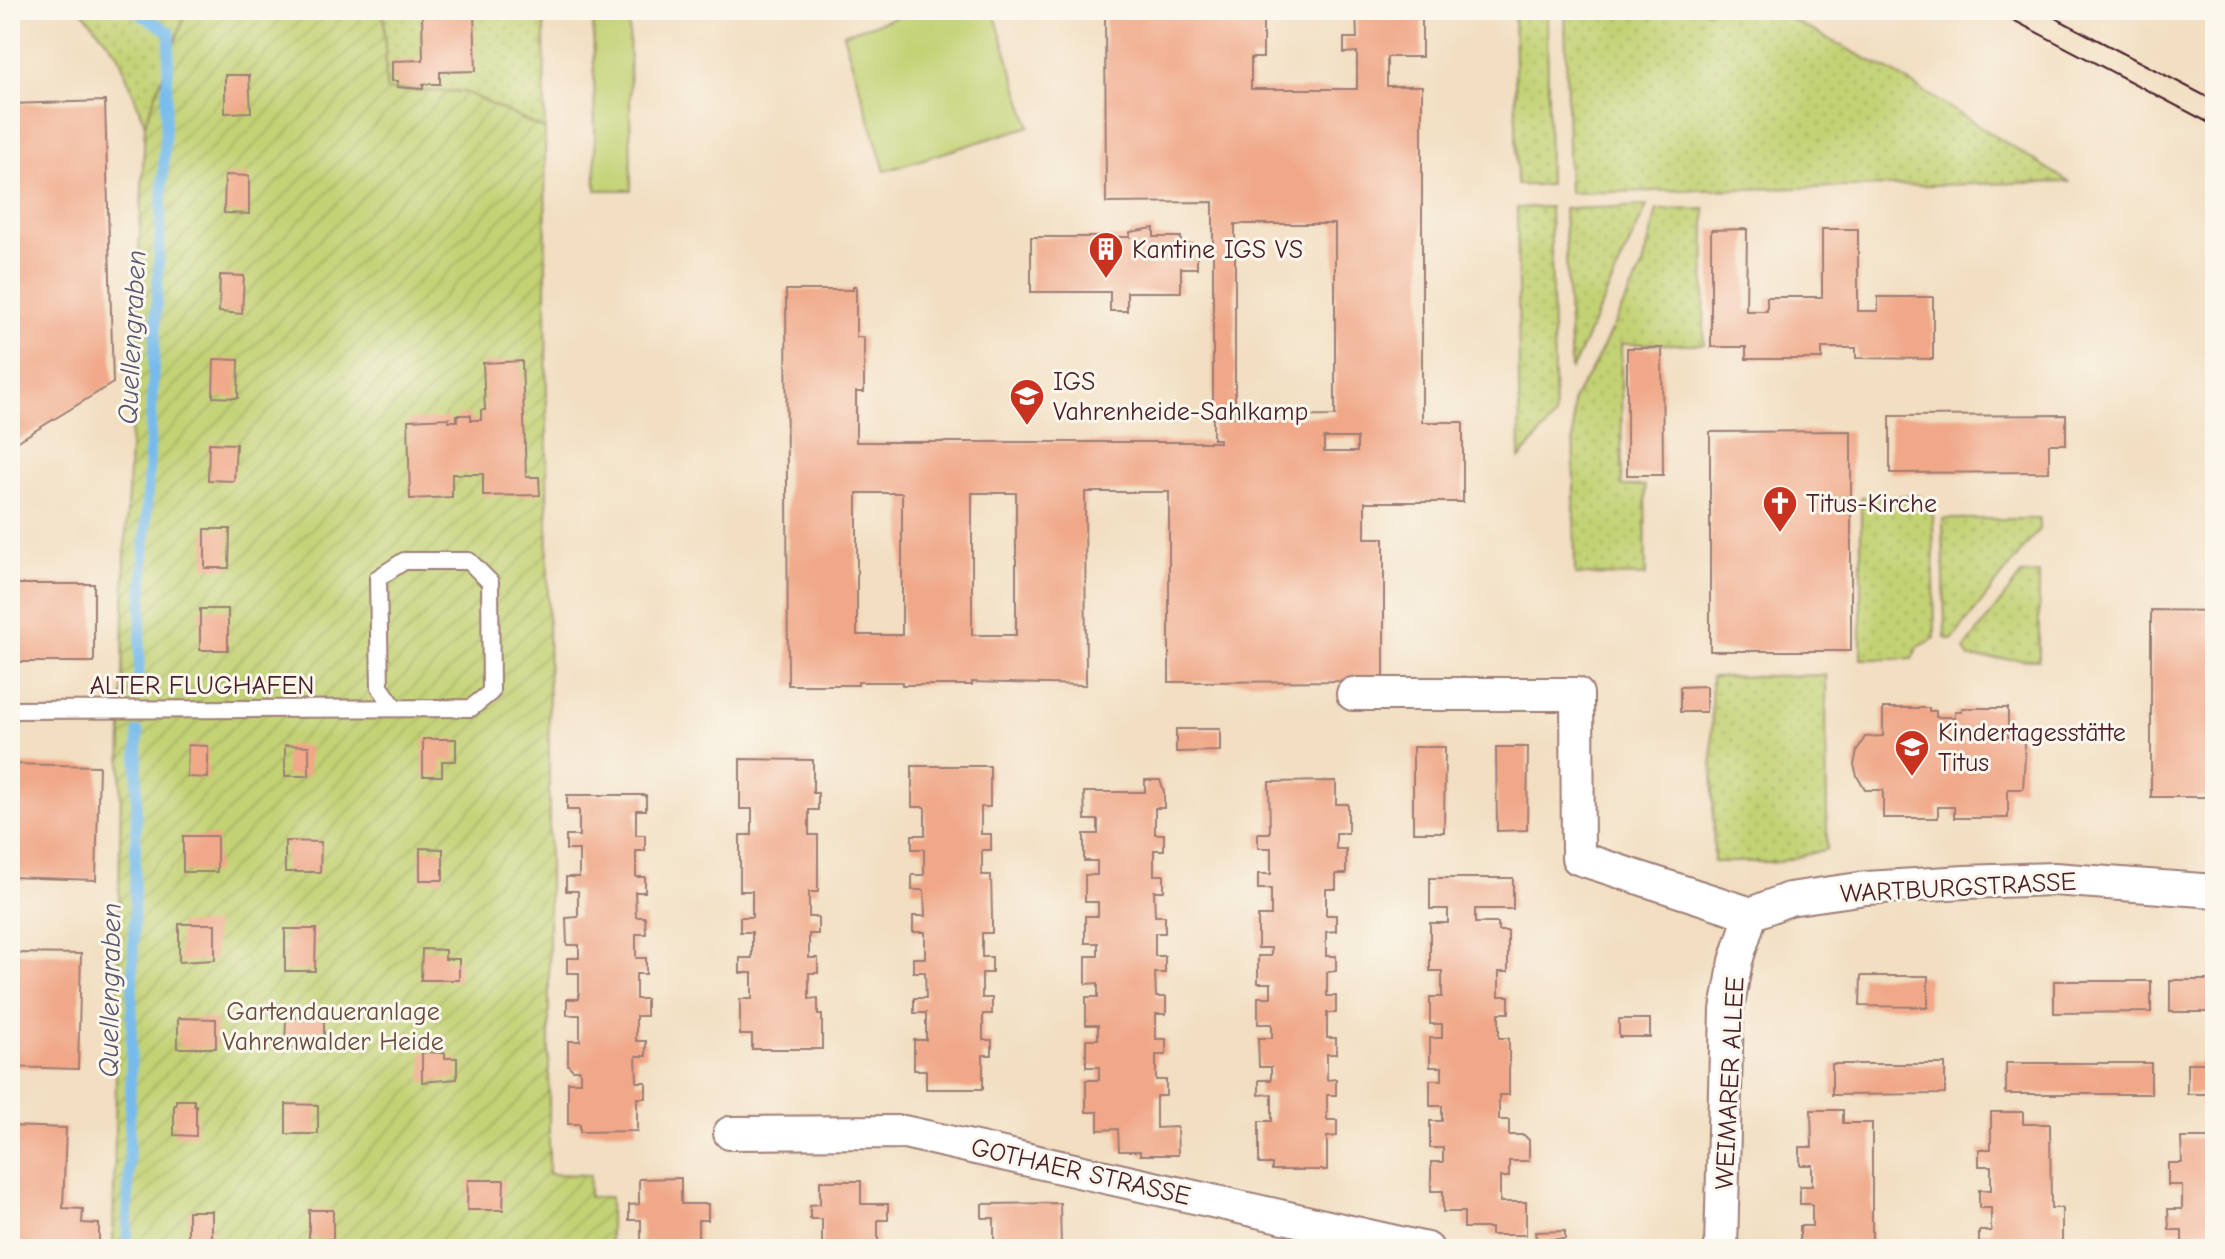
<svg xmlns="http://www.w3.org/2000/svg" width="2225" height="1259" font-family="'Comic Neue',sans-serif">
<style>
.grass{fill:url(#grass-dots);stroke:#867850;stroke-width:2}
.park{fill:#c3d274;stroke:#867850;stroke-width:2}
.garden{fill:url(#garden-furrows);stroke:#867850;stroke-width:2}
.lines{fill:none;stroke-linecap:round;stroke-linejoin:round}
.stream{stroke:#76bbec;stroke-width:11}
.building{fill:#f0a888;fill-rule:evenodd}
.service-casing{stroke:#9e7e76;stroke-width:20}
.minor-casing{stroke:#9e7e76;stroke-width:36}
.service{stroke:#fff;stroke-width:16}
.minor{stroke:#fff;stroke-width:32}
.tram{stroke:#4a1f2b;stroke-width:2}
.labels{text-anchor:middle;stroke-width:6;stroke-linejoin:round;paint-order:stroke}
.poi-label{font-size:26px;fill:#4a1f2b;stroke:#fbf7ec;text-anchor:start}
.street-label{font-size:26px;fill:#4a1f2b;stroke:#fbf7ec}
.park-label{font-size:26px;fill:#684c3d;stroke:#fbf7ec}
.water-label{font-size:28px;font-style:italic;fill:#59566f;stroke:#fbf7ec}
</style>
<defs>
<pattern id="grass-dots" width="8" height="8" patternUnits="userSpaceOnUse" patternTransform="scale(2)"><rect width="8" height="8" fill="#c3d274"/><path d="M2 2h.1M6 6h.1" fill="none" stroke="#a9b465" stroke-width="1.8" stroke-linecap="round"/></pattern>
<pattern id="garden-furrows" width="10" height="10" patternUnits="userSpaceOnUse" patternTransform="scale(2)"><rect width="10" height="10" fill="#c3d274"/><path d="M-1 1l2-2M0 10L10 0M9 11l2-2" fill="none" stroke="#a9b465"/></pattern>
</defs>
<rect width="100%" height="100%" fill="#fbf7ec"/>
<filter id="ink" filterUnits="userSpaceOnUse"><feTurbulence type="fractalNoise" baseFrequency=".0125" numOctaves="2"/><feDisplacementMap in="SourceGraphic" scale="16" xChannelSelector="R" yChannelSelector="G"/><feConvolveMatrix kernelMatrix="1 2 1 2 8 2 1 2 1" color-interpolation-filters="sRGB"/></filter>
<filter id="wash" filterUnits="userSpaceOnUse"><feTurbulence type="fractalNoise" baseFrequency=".006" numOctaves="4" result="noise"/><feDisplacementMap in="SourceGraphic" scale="32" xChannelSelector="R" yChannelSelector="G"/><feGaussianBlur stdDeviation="1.8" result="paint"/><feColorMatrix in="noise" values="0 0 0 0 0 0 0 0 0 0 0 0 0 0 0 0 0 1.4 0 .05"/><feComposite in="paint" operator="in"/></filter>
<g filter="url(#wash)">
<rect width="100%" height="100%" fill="#f2dec1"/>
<g class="grass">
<polygon points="81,10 187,10 145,124 118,54"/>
<polygon points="384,10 544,10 545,130 465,92 386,90"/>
<polygon points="1514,10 1547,10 1549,185 1517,185"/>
<polygon points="1565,10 1773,10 1894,73 2069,182 1569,193"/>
<polygon points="1647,206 1571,371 1564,209"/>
<polygon points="1550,207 1555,417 1520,459 1517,208"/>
<polygon points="1705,209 1704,344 1621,344 1622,486 1645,486 1646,576 1575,575 1573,400 1593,367 1643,266 1657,210"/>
<polygon points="1919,496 1933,515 1935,638 1917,648 1912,659 1861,659 1861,497"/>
<polygon points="1943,519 2040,519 2039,529 1952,640 1945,638"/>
<polygon points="2039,574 2039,660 1969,658 1964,650 2021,575"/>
<polygon points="1826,675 1827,849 1779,862 1714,862 1711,677"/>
</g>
<g class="park">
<polygon points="593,10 629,10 631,190 596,190"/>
<polygon points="919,10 993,10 1030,126 885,171 843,34"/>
</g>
<polygon class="garden" points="187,10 384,10 386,90 465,92 545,130 549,753 549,1174 590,1175 589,1197 610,1197 610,1249 113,1249 125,556 145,124"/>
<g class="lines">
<g class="stream">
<polyline points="133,10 170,32 138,687"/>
<polyline points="127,1249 138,732"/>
</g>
</g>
<g id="blocks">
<g class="building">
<path d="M1105 10H1263V58H1251V89H1357V52L1344 53V38H1357L1356 10H1422V57H1387V86H1422V422H1463V502H1365V538H1384V681L1169 682V492H1085L1086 685 972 682V685H902V682H858V685H788L786 290H853V286H856V337H864V392H856V442H1219V439H1213V202L1106 203ZM1235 224H1335V416L1235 417ZM1324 438H1357V452H1324ZM857 493H902V635H857ZM972 493H1016V635H972Z"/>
<polygon points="474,13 476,71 440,72 440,84 423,84 423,89 397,87 398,81 392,81 392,61 423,60 422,14"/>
<polygon points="225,75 249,75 251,112 225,113"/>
<polygon points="105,101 113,383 10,446 10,104"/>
<polygon points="225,175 249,176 249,214 224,213"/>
<polygon points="1154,228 1154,237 1181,237 1181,244 1197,244 1197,268 1181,268 1181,292 1127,292 1127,311 1110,311 1110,292 1031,292 1031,237 1130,237 1130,232"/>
<polygon points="1747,229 1746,311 1767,311 1767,297 1822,297 1822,229 1858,229 1858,311 1878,311 1878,297 1933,297 1933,359 1856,358 1856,348 1822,348 1822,359 1746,359 1746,347 1711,347 1711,230"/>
<polygon points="220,275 244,276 242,314 219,312"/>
<polygon points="1627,348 1662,348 1663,475 1627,475"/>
<polygon points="214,359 239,360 238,398 213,397"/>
<polygon points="522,361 526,477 539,477 540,495 483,496 483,474 452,474 452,497 410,499 408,420 449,418 449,421 457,421 457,415 471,415 471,420 481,420 481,410 485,410 483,363"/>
<polygon points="2066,415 2066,444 2049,444 2049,472 1890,473 1890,416"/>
<polygon points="1851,431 1851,651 1710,651 1710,432"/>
<polygon points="209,443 236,444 234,481 208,480"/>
<polygon points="205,529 230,529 229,568 205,568"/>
<rect x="10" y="584" width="84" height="78"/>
<rect x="200" y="609" width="28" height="41"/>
<polygon points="2151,610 2215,611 2215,797 2151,797"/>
<polygon points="1706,686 1706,712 1680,712 1680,687"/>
<polygon points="1883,708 1929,708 1929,711 1936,711 1936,717 1955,717 1955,711 1962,711 1962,708 2008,708 2008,737 2023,737 2025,756 2023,789 2008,789 2008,818 1954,818 1954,807 1938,807 1938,818 1883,818 1883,790 1865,790 1857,776 1854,765 1857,750 1865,737 1883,736"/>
<polygon points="1176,729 1220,729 1220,751 1176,752"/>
<polygon points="423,739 456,739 456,761 442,761 442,776 423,776"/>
<polygon points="188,745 208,746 208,778 187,777"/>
<polygon points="285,745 309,746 309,776 285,776"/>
<polygon points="1413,747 1445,747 1444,832 1413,832"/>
<polygon points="1496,747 1528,747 1527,830 1497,831"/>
<polygon points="740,759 813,760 813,793 818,793 818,810 809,810 809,835 818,835 818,892 809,892 809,917 818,917 818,934 809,934 809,958 818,958 818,973 809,973 809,999 818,998 818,1015 822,1015 822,1049 752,1049 752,1035 740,1035 740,999 752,999 752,973 740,973 740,958 752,958 752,932 740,932 740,917 752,917 752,891 740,891 740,835 752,835 752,809 740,809"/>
<polygon points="10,764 99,766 96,880 10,877"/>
<polygon points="912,766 990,766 990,807 981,807 981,834 991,834 991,850 982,850 982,875 991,875 992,916 992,933 982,933 982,957 992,957 992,973 982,973 982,998 992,998 992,1014 983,1014 983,1040 992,1040 992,1055 983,1055 983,1089 926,1089 926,1070 914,1070 914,1040 926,1040 926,1013 914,1013 914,998 926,998 925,972 913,972 913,958 925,958 925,932 913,932 913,916 925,916 924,890 912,890 912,875 924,875 924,849 912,849 912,835 925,835 925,807 912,807"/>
<polygon points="1145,780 1160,780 1164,792 1164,808 1155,808 1155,834 1164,834 1164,850 1154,850 1154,875 1164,875 1164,891 1154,891 1155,916 1165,916 1165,933 1155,933 1155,956 1165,956 1165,973 1155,973 1156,997 1166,997 1166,1014 1156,1014 1156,1039 1166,1039 1166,1055 1156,1055 1156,1080 1166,1080 1166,1096 1156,1096 1156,1128 1177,1127 1178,1155 1140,1155 1140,1151 1119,1151 1118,1129 1098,1130 1098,1112 1086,1112 1086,1080 1099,1080 1099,1067 1086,1067 1086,1039 1098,1039 1098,1025 1086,1025 1086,997 1098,997 1098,983 1086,984 1086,956 1098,956 1098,943 1085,943 1085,916 1098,916 1098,902 1085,902 1085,875 1097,875 1097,861 1084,861 1084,834 1098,834 1098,820 1085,820 1084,792 1145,792"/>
<polygon points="1336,781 1336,804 1348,804 1348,833 1336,833 1336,849 1346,849 1346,874 1336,874 1336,889 1326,889 1326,915 1336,915 1336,931 1326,932 1326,956 1336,956 1336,971 1327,972 1327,996 1336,996 1336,1013 1327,1013 1327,1038 1336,1038 1336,1054 1327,1054 1327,1080 1336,1079 1336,1095 1327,1095 1327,1120 1337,1120 1337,1136 1327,1137 1327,1170 1272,1170 1272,1164 1259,1164 1259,1121 1272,1121 1272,1094 1259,1095 1259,1080 1271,1080 1271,1067 1259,1067 1258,1038 1272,1038 1272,1024 1258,1024 1258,997 1271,997 1271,983 1258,983 1258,956 1271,956 1271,948 1258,948 1258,916 1271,916 1271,889 1258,889 1258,874 1271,874 1271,848 1258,848 1258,833 1270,833 1269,782"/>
<polygon points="567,795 646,795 646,810 636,810 636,835 645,835 645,851 636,851 636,877 645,877 645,892 635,892 636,917 645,917 646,934 636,934 636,958 646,958 646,974 636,974 636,999 646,999 646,1016 636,1016 636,1041 646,1041 646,1056 636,1056 637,1082 646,1082 646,1098 637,1098 637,1131 580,1132 580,1124 568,1124 568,1082 580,1082 580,1070 573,1070 568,1065 568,1041 580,1041 580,1015 567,1015 567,999 579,999 579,973 567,973 567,958 579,958 579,945 567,945 566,918 578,917 578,891 566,891 566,877 579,877 579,850 566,850 566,836 579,836 579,810 567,810"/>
<rect x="183" y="836" width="34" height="36"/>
<polygon points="285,841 321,842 320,872 285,872"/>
<polygon points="420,848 443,849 443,880 420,880"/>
<polygon points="1430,878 1513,878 1513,909 1475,909 1475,923 1498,923 1498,931 1508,931 1508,972 1499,972 1499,996 1509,996 1509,1013 1499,1013 1499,1038 1509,1038 1509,1095 1499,1095 1499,1120 1509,1120 1509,1135 1524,1135 1529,1140 1529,1161 1509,1161 1509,1177 1500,1177 1500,1202 1526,1202 1526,1235 1491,1235 1491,1228 1464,1228 1464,1212 1443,1212 1443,1191 1431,1191 1431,1162 1443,1162 1443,1148 1430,1148 1430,1121 1442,1121 1442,1106 1430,1106 1430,1080 1442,1080 1442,1067 1430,1067 1430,1038 1442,1038 1442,1024 1430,1024 1430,997 1442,997 1442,971 1430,971 1430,923 1448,923 1448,909 1430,909"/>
<polygon points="179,924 215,924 215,960 179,962"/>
<polygon points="285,929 316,929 315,971 285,971"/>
<polygon points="422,949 445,950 445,959 459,959 459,980 421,980"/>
<polygon points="10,953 81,954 78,1069 10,1067"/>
<polygon points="1861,976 1928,976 1928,1007 1860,1006"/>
<rect x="2170" y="980" width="45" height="32"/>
<polygon points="2054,981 2151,981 2151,1012 2054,1013"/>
<polygon points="178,1018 216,1019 216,1048 178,1048"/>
<polygon points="286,1018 324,1018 324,1048 285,1048"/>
<rect x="1619" y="1019" width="31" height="18"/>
<polygon points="422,1052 445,1053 445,1058 457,1058 457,1079 422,1082"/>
<rect x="2006" y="1063" width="145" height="31"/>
<rect x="2187" y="1063" width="28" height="31"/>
<polygon points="1832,1064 1945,1064 1945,1094 1832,1095"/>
<polygon points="176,1100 194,1100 194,1105 196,1105 196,1136 174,1135 174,1105 176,1105"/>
<polygon points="286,1104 318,1105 318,1134 286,1134"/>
<polygon points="1811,1110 1843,1110 1843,1123 1872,1123 1872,1249 1812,1249 1812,1242 1800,1242 1800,1226 1812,1226 1812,1204 1800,1204 1800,1186 1812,1186 1812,1165 1800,1165 1800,1147 1812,1147"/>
<polygon points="1991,1112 2023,1112 2023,1124 2050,1124 2051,1208 2062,1208 2062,1248 1979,1248 1979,1231 1991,1231 1991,1208 1979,1208 1979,1190 1991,1190 1991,1166 1979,1166 1979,1149 1991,1149"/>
<polygon points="10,1126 66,1128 63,1208 83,1209 82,1223 99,1224 99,1249 10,1249"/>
<polygon points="2181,1138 2215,1138 2215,1249 2182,1249 2182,1230 2169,1230 2168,1209 2182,1209 2182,1185 2168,1185 2168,1163 2182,1163"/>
<polygon points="681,1178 681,1204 708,1204 708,1220 698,1220 698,1246 708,1246 708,1249 629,1249 629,1246 641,1246 641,1220 629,1220 629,1205 639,1204 639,1179"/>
<polygon points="468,1180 504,1180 503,1210 467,1210"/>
<polygon points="820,1181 861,1181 861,1204 888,1204 888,1220 878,1220 878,1245 888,1245 888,1249 810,1249 810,1245 822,1245 822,1219 810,1219 810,1205 820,1204"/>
<polygon points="1060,1203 1061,1249 982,1249 982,1245 994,1245 994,1218 982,1218 982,1204"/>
<rect x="309" y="1210" width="24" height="29"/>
<rect x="188" y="1211" width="24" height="29"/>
<polygon points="1565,1231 1565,1239 1536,1239 1535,1232"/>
<rect x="1155" y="1245" width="77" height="4"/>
</g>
</g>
</g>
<g filter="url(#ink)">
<use href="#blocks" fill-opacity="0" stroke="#9e7e76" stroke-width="2"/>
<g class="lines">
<g class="service-casing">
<polyline id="service" points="10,710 471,708 491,692 490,582 469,561 404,561 378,578 380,687 395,708"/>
</g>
<g class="minor-casing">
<g id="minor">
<polyline points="1353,694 1577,694 1578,858 1751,914"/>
<polyline points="1751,914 1789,899 1866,888 1965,882 2054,879 2215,891"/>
<polyline points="730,1133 904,1132 1427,1249"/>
<polyline points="1721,1249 1727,1010 1736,961 1751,914"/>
</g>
</g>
<use href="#service" class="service"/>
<use href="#minor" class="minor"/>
<g class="tram">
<polyline points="1994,10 2215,126"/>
<polyline points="2040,10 2215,101"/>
</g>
</g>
</g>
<defs>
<g id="building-pin" transform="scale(1.8)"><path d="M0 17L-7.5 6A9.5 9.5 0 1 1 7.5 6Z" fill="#c8321e" stroke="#fbf7ec"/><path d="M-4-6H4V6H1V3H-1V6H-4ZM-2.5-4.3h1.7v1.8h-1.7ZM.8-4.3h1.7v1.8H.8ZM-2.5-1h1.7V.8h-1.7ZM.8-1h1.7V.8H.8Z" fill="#fff"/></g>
<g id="school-pin" transform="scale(1.8)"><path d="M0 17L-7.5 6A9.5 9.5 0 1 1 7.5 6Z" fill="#c8321e" stroke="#fbf7ec"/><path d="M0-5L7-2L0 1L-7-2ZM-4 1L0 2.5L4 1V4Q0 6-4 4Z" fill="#fff"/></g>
<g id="church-pin" transform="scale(1.8)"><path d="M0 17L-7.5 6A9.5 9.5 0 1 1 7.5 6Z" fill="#c8321e" stroke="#fbf7ec"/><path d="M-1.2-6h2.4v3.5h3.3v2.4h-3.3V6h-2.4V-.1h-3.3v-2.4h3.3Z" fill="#fff"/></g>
</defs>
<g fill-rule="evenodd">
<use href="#building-pin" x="1106" y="249"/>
<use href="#school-pin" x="1027" y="396"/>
<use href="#church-pin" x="1780" y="503"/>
<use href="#school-pin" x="1912" y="747"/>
</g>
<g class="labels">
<g class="poi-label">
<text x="1132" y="258">Kantine IGS VS</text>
<text x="1053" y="390">IGS<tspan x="1053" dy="30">Vahrenheide-Sahlkamp</tspan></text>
<text x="1806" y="512">Titus-Kirche</text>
<text x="1938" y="741">Kindertagesstätte<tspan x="1938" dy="30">Titus</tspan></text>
</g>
<g class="street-label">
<text x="202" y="694">ALTER FLUGHAFEN</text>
<text transform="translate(1958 887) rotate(-3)" y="9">WARTBURGSTRASSE</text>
<text transform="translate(1729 1083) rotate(-87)" y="9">WEIMARER ALLEE</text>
<text transform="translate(1081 1171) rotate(13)" y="9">GOTHAER STRASSE</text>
</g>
<g class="park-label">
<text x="333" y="1020">Gartendaueranlage<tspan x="333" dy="30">Vahrenwalder Heide</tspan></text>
</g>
<g class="water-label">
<text transform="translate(131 337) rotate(-87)" y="10">Quellengraben</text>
<text transform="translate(109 990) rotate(-89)" y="10">Quellengraben</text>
</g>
</g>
<rect width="2225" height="1259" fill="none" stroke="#fbf7ec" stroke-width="40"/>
</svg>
